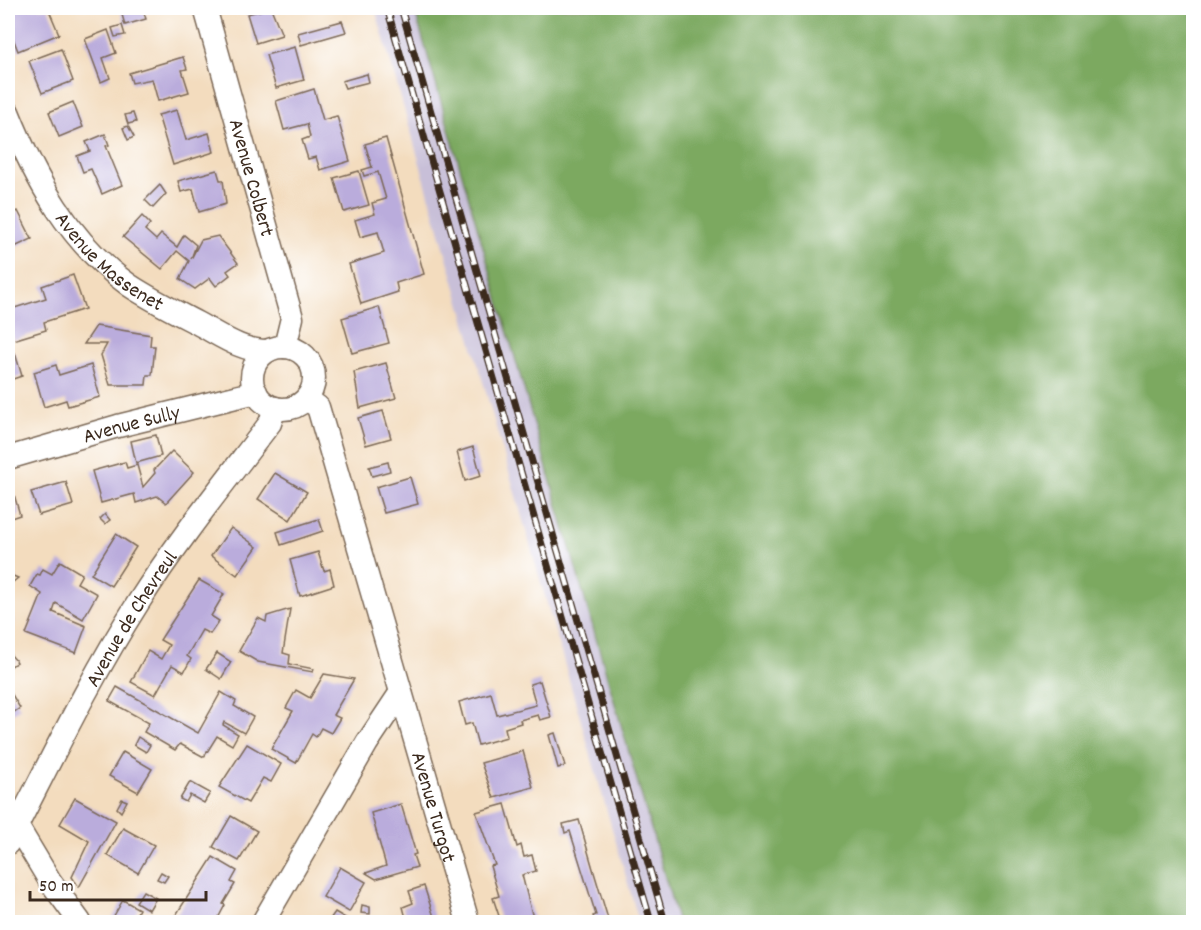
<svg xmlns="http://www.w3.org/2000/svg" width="1201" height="930" font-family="Dekko,sans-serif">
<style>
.industrial{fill:#c8bfd8}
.forest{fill:#7ca961;stroke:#5c6a40;stroke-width:1.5}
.building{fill:#baacdc}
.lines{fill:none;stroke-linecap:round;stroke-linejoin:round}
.street-casing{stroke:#7b6856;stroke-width:25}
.street{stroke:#fff;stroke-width:22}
.rail-casing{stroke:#3b2a1e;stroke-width:7}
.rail{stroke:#fff;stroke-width:4.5;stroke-dasharray:14;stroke-linecap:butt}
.labels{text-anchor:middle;stroke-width:4.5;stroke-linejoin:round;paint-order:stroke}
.street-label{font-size:21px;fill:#3b2a1e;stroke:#fff}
</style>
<rect width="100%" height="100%" fill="#fff"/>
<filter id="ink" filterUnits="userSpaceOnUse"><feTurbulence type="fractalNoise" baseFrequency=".0167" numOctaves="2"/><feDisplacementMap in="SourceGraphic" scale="12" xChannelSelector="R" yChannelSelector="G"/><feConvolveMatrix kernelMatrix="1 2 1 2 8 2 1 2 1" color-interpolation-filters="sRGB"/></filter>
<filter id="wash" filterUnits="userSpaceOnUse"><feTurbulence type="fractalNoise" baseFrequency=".008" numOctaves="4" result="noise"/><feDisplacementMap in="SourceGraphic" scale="24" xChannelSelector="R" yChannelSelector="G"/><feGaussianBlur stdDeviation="1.35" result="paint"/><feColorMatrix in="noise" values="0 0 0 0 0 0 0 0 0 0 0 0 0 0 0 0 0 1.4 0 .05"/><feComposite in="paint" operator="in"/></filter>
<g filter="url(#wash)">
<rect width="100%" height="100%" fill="#f3dcbe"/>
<polygon class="industrial" points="375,8 414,8 678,922 639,922"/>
<polygon class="forest" points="414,8 1193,8 1193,922 678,922"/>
<g id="blocks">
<g class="building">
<polygon points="22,8 48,8 59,34 18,51 8,25 8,13"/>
<polygon points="120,8 150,8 143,10 146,19 125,25"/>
<polygon points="271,8 282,35 256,43 247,14"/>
<polygon points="342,21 346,32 301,45 298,33"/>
<polygon points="122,25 125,35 115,37 112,28"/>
<polygon points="108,30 116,53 103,58 110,78 101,82 85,39"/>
<polygon points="295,47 304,80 276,88 266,55"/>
<polygon points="61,49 73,81 42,93 29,61"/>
<polygon points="183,57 187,69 182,70 189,92 158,101 152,79 132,83 129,73"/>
<polygon points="367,74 369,82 345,88 342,81"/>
<polygon points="314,89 323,120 337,116 350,161 320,170 316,157 308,159 302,140 310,137 307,124 284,130 276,101"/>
<polygon points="73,102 83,127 59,137 49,112"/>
<polygon points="177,110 186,140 209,133 214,152 173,165 158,115"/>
<polygon points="133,113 136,122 128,124 125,115"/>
<polygon points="128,126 134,137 128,140 123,128"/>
<polygon points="105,134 109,145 106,146 122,185 102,194 91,169 83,172 77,156 90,151 86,142"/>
<polygon points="386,138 424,274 396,283 398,292 361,304 349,264 384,253 378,232 360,237 355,220 375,214 372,203 386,199 378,172 364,176 362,170 372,167 365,144"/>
<polygon points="217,170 220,180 223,180 226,204 199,212 193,189 181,192 178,181"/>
<polygon points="359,171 369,205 344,212 334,178"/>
<polygon points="160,185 166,194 153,208 145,200"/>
<polygon points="18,211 32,239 8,250 8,216"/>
<polygon points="142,216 150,224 145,230 156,240 161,234 177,247 184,235 196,245 191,259 201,240 218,236 238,263 227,271 230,275 216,286 210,278 195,289 180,279 189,261 177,251 162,269 123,237"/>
<polygon points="73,275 85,309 44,322 46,330 13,340 8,322 8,310 46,298 42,286"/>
<polygon points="379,307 389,343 352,353 342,318"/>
<polygon points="96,326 151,335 150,346 155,346 152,375 147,375 146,385 110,385 101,355 107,344 84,344"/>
<polygon points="15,353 22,376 10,380 8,355"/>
<polygon points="386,363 396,398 360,408 354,372"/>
<polygon points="56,365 59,375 91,365 100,397 68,406 66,400 44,407 34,372"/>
<polygon points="383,411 391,438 366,445 358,418"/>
<polygon points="156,435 161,456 136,463 131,441"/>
<polygon points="473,447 481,476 465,481 457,452"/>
<polygon points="172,451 194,472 166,503 157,496 136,503 134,494 101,503 92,471 125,462 127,468 137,465 143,487 155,473 154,470"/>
<polygon points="388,462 390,471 372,476 369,467"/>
<polygon points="275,473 307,492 290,520 258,499"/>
<polygon points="410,477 418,504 384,513 376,487"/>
<polygon points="66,482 73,505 39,515 31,492"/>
<polygon points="13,491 20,515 8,519 8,493"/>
<polygon points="105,514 110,520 105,524 100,519"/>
<polygon points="319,519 323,531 281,545 277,532"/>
<polygon points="231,528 257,547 237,575 211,556"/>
<polygon points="116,534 136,547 111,586 91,574"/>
<polygon points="318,552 324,571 330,569 334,585 300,596 290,560"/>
<polygon points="60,561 82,574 77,583 97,594 83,619 56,603 53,612 86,626 76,653 26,634 42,594 30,586 37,574 40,575 43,569 52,574"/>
<polygon points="8,574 18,578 8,586"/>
<polygon points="199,580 224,594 211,616 219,621 210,634 202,630 187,656 191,659 184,672 172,665 155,695 131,682 148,651 161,659 169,645 160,640"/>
<polygon points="290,609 283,653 290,655 289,664 314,669 313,672 258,662 239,651 258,618 266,622 267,616"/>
<polygon points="15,618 14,624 8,627 10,631 8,633 8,621"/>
<polygon points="217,653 231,662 221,679 206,669"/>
<polygon points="10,654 17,662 8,668 8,656"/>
<polygon points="324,674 354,679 333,715 340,718 331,733 321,728 316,737 312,734 296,763 271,749 293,711 286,708 296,690 310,698"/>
<polygon points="540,681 551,717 540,720 538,715 520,720 521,723 505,728 507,737 478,745 472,723 465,725 459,702 491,693 497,715 536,705 530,684"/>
<polygon points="117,687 198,733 221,692 236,701 234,706 253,717 244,733 224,722 223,725 238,734 232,745 217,736 204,757 180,744 175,750 144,732 149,723 109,701"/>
<polygon points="8,688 20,708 8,716"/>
<polygon points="555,733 565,766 558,768 549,735"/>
<polygon points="138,737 150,745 146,752 134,745"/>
<polygon points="247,744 281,764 271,782 263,778 248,803 219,787"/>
<polygon points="523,751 533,787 494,798 481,763"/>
<polygon points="123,752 152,769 138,792 109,776"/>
<polygon points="190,782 210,793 204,803 190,795 186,802 180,799"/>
<polygon points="75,798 116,821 79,887 72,877 89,841 60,824"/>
<polygon points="122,799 127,801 121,812 117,808"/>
<polygon points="401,804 416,854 413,855 417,867 376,879 366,873 386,866 371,813"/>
<polygon points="505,804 517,847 521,845 524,857 532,855 536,871 522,875 534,922 501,922 493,898 499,896 490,866 495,865 476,812"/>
<polygon points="231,816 257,831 239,861 213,847"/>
<polygon points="579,820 593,869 609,922 595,922 593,916 596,915 570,831 565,833 563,824"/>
<polygon points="123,828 154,845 138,873 107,855"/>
<polygon points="213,857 237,871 231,882 235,884 223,904 225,905 216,922 181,922 174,918"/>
<polygon points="340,867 366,882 349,912 323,897"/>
<polygon points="161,872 168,876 164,882 157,879"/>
<polygon points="424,886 435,920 407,922 403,907 413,903 409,891"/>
<polygon points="143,891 156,898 149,910 136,902"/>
<polygon points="123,900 139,909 132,922 121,919 115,922 111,921"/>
<polygon points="362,905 370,907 370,914 361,913"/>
<polygon points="335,912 352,922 328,922"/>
</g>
</g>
</g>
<g filter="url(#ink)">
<use href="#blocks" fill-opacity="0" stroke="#7b6856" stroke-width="1.5"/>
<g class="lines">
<g class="street-casing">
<g id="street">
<path id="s1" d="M205 8 292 318 285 347"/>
<path id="s2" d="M8 112C35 179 69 242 129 285 150 299 174 311 197 323 220 335 241 351 267 351"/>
<circle cx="283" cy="378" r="31"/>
<path id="s3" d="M307 399 318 407 468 922"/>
<path id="s4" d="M8 458 118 426 256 392"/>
<polyline points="11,816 50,881 80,922"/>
<path id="s5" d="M8 843C50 762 89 680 138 603 178 540 225 482 270 423L275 408"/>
<polyline points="263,922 367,743 401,692"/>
</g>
</g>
<use href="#street" class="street"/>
<g class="rail-casing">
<g id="rail">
<polyline points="387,8 651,922"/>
<polyline points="401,8 665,922"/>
</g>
</g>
<use href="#rail" class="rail"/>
</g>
</g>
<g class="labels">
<g class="street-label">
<text dy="7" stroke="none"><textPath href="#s1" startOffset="176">Avenue Colbert</textPath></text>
<text dy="7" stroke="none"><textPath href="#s2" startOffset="184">Avenue Massenet</textPath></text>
<text dy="7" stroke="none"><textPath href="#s4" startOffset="128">Avenue Sully</textPath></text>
<text dy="7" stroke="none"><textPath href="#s5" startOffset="256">Avenue de Chevreul</textPath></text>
<text dy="7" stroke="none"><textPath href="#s3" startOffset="430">Avenue Turgot</textPath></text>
</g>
</g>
<rect width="1201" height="930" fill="none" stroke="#fff" stroke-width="30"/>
<path d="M30 891v9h176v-9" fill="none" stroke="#3b2a1e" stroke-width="3"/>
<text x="39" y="891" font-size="18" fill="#3b2a1e" stroke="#ffffff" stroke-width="4.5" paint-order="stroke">50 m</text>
</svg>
